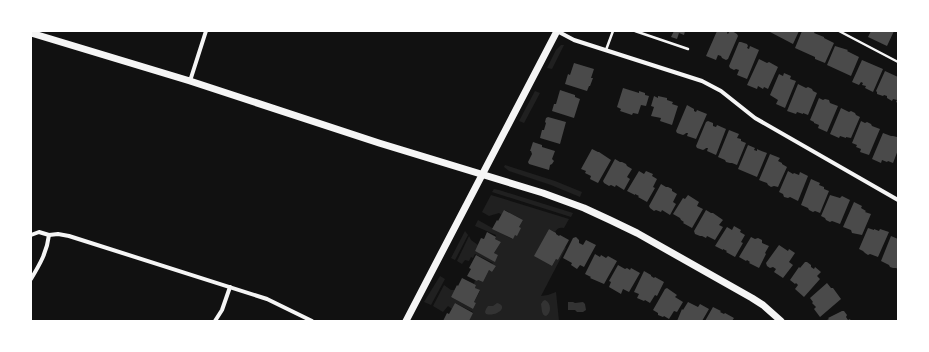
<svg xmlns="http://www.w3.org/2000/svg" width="929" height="352" font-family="'Nunito Sans',sans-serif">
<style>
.green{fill:#202020}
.water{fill:#333}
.building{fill:#4a4a4a}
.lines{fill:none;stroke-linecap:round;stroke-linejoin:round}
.service{stroke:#f5f5f5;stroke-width:2.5}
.minor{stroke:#f5f5f5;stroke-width:4}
.tertiary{stroke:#f5f5f5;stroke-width:7}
</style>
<rect width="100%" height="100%" fill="#111"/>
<g class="green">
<polygon points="561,45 564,45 552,69 547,68 556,50"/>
<polygon points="535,91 540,93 524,123 519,121"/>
<polygon points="505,165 555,181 582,192 580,197 551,185 509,171 504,167"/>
<polygon points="494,189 499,190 573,213 571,217 492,192"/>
<path d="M491 195 569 219 564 228C560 227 557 228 555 232L549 229 535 256 552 266 556 259 558 260 565 247 566 248 541 296 548 295 556 292 559 321H470L469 320 473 312 455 303 452 309 448 306 443 312 433 306 444 285 451 290H455L451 297 473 309 476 303 474 302 480 291 475 288 476 285 474 284 475 280 477 281 478 280 483 282 489 270 492 272 496 266 492 264 493 263 475 254 473 258 471 257 469 261 465 260 462 264 457 261 469 236 471 240 478 245 475 251 495 261 498 255 494 253 501 242 495 239 496 235 475 226 478 220 512 239 523 220 505 210 502 215 499 213 489 216 482 212Z"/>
<polygon points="465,231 468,235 455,260 451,258"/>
<polygon points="440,276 445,279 431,305 424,302"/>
</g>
<g class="water">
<path d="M545 300C551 302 552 313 546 316 541 315 542 309 541 304L543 301Z"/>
<polygon points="568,302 573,302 575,303 583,302 585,304 586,310 583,312 577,312 575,310 568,310"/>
<path d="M497 303C509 306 498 317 486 314L485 312 486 309 488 306H493Z"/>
</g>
<g class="building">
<polygon points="674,31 685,31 684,35 679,33 677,39 671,37"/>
<polygon points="717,31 728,31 727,33 728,34 729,32 732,31 737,34 738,36 728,59 726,60 722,58 721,56 718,55 716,60 706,56"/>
<polygon points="770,31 799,31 793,44 770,32"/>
<polygon points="802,31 815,31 814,33 824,37 824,38 834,43 825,63 815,59 815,57 795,48"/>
<polygon points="871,31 894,31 887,46 868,37"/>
<polygon points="739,42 741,42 747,44 748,46 747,48 749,49 750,46 759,50 747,79 737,75 739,70 736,69 734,70 730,68 729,66"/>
<polygon points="835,46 848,50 847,51 859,57 851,76 827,65"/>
<polygon points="759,59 767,63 769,62 778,67 768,89 764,87 763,89 758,86 757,89 747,85"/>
<polygon points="862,60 883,69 873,92 865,88 866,86 862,85 863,83 861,82 859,85 852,82"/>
<polygon points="574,63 594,69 591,78 593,78 590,86 589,86 587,91 565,84 568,74 570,75"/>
<polygon points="885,71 898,77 898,103 896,102 897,100 893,99 892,101 887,98 887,96 884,95 883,96 877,94 877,92 876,91"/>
<polygon points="784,73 791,76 790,79 796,81 785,108 776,104 778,100 770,95 779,74 783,76"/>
<polygon points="798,84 806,88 808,87 812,89 813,91 817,93 808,115 803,113 803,114 797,112 796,114 787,111"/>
<polygon points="623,88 639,93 639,91 645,93 645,95 649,96 646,106 641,105 638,114 633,113 632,115 620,111 621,109 617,107"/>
<polygon points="560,90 575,95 575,97 580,99 574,118 552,111 554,104 556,104"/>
<polygon points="654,96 658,98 658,96 667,98 667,100 673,102 672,104 678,106 672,125 660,121 661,118 651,116 654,107 651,106"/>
<polygon points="819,98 823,100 825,99 829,100 830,103 838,106 827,132 818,128 819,125 814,123 814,122 810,120"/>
<polygon points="687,105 694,109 694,111 696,112 697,110 707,114 696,139 687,136 688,133 686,133 685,134 683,135 677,133 676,131"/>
<polygon points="841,108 849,112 851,111 855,113 856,115 860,117 851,138 846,137 846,138 840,136 839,138 830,134"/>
<polygon points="548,117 566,122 560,144 540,138 542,130 544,130 546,123 545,122 546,118"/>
<polygon points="708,121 713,123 713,126 716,127 717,125 726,129 716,155 707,151 708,148 706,148 705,149 703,150 697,148 696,146 706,122"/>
<polygon points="861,121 865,123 867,122 871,124 872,126 880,129 869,155 860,152 861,149 856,147 857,145 852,143"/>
<polygon points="729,130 739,134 737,138 741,139 741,141 746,143 737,165 732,163 730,163 726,162 725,160 718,157"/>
<polygon points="883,133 891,136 893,136 897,137 898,139 898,150 893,163 888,161 887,162 882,160 881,163 872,159"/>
<polygon points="533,142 542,145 542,147 555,151 552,159 554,161 552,164 550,165 549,170 529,164 528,162 532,154 531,151 530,151"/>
<polygon points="748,145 755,148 754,150 757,151 757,149 759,150 767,153 757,177 738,169"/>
<polygon points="592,149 598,152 599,152 611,160 598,183 590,179 591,176 585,173 586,171 581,169"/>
<polygon points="770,154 780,158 778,161 782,163 782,164 787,167 778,187 774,186 771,187 768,185 767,183 759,180"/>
<polygon points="615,159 620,162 622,162 626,164 627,166 632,169 627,177 630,179 624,190 616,185 615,187 611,185 609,186 604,183 603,181"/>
<polygon points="639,171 644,174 646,171 653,174 652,176 657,179 653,187 655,188 647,202 638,197 639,196 635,194 635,195 627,191"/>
<polygon points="788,171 793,174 794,173 799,175 800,172 808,176 798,201 790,197 788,198 784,197 783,194 779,192"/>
<polygon points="811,179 820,183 819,185 824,187 824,189 829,191 820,213 815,211 813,212 809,210 808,208 801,205"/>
<polygon points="661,184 666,187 668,187 672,189 672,191 677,194 673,202 676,204 670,215 662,210 661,212 656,210 654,211 650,208 649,206"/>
<polygon points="688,195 699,202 697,206 703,209 692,228 683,223 684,222 681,220 680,218 673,214 683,198 685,199"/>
<polygon points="830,195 840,198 842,196 850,200 840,224 832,221 830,222 826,220 825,218 821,216"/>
<polygon points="854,202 862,206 861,208 866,211 865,212 871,214 862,235 852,233 851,230 843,227"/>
<polygon points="504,210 523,220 519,227 521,228 517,236 515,235 513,239 492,229 497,220 498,221"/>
<polygon points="706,210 711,213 713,213 723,220 719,225 723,227 715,240 707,236 706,238 702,236 700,236 695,234 694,231"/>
<polygon points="734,226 741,230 740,232 745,235 741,242 743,243 735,257 726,252 727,251 723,249 723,250 715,246 727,227 732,230"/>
<polygon points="868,228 874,230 874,229 879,231 880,229 889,232 878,257 870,254 868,255 865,253 863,251 859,249"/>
<polygon points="549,229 556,233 556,234 559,236 560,235 569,240 558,260 556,259 552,266 534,256"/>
<polygon points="487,232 496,237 495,239 501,242 494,253 498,255 495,262 475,251 481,238 484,239"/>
<polygon points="891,236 898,239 898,269 896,268 893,268 890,267 889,265 881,261"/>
<polygon points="576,237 579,240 579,243 583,245 586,240 596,245 584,267 580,265 577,269 571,265 572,263 563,258 573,238"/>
<polygon points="751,237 755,239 758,238 762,240 762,243 769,246 765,253 766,254 759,268 749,263 750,262 747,260 746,261 739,257"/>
<polygon points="779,245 788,251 789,249 795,253 789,262 793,265 783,278 774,272 776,269 773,267 770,268 767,266 766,263"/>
<polygon points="595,254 600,257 601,255 606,258 608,256 617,261 604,284 590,278 591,277 585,274"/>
<polygon points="476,255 496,266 492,272 489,270 483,282 478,280 477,281 467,276 471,269 469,268"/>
<polygon points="805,262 807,262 811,265 811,267 814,269 815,267 821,272 817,276 820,279 804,297 795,289 798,285 796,283 795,284 790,280 799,267 800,268"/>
<polygon points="618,265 625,269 627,268 630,270 631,268 640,273 629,292 623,289 621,294 609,287 611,282 609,281"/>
<polygon points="644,271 651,275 651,276 654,278 655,277 664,282 657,296 655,295 650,303 645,300 644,301 637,298 639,294 634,292"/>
<polygon points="462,278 476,285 475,288 480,290 474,302 476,303 473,309 451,297 457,285 458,286"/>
<polygon points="827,283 831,288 833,288 841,299 820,317 814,309 816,307 812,303 813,302 810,298"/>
<polygon points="667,288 677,295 675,297 683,302 677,312 674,311 669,319 664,316 663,317 658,315 658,313 653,310 665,289"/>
<polygon points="688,302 698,307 700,304 709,309 702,321 677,321 682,309 683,310"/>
<polygon points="455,303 473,313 469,321 443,321 447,313 449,314"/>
<polygon points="713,307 721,311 720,312 724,314 725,313 734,318 732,321 705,321"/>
<polygon points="842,311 844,311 847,315 846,317 848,320 850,319 851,321 825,321 829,319 828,318"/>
</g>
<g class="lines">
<g class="service">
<polyline points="635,31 688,49"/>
<polyline points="839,31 898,62"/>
<polyline points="606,50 613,31"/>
</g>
<g class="minor">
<polyline points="557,31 574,40 702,81 721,91 755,118 898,200"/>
<polyline points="190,81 206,31"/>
<polyline points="31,235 39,232 49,235 58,234 69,236 267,299 312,321"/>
<path d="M31 279C40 264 47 252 49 235"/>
<polyline points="215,321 222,310 230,287"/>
</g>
<g class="tertiary">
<polyline points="31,33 190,81 379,143 543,193 584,208 610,220 637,233 752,298 763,305 781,321"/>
<polyline points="406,321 557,31"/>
</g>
</g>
<rect width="929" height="352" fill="none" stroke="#ffffff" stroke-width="64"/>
</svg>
